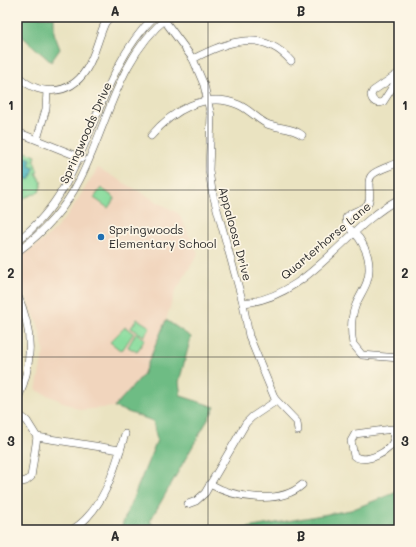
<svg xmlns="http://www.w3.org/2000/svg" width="416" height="547" font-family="Mali,sans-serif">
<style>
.built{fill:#f1d5bd}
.green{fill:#89dc9d;stroke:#5a8464}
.forest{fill:#6ebc84;stroke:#4c7458}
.water{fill:#47b5c1;stroke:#397076}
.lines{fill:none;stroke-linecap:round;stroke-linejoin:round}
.minor-casing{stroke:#484742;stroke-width:8}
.minor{stroke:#fff;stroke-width:7}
.grid{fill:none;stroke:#2b2b2b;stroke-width:1;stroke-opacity:0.55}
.poi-dot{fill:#1f6fb2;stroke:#fcf5e5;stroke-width:1.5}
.labels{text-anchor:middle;stroke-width:3.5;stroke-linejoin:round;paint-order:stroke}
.street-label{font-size:12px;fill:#2b2b2b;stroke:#fcf5e5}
.poi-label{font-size:12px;fill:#2b2b2b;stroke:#fcf5e5;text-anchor:start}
.neatline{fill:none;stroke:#2b2b2b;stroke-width:1.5}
.grid-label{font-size:13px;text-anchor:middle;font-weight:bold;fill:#2b2b2b}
</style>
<rect width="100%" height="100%" fill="#fcf5e5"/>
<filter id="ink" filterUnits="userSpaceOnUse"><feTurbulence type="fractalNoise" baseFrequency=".025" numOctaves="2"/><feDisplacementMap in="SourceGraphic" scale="8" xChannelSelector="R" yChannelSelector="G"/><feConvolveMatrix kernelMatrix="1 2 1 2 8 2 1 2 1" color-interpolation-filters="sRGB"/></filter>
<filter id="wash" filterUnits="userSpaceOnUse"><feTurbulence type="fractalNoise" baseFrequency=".012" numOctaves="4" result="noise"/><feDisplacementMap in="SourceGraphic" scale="16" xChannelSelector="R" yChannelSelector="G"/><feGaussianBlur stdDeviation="0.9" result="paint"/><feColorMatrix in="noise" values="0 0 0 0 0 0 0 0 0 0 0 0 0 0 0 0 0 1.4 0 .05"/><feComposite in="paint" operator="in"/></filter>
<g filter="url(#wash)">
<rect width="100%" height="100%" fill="#eae3c1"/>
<polygon class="built" points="98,168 179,214 198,254 175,292 166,320 143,375 114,407 81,410 36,390 44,351 38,324 17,276 17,260 50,235 67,216"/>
<g class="green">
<polygon points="23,151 36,156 34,161 38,172 36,173 42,183 39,192 24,198 17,192 17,156"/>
<polygon points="101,188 115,198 108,208 94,198"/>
<polygon points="137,319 150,327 144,336 131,328"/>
<polygon points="125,327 133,332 133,334 123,349 120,350 110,342"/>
<polygon points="136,333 145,339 137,352 128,347"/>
</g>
<g class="forest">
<polygon points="17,17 54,17 54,33 60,49 51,62 17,32"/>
<polygon points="166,320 191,337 179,382 181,396 215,407 150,521 156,530 118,530 122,525 157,440 153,421 114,407 143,375"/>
<polygon points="399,491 399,530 217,530 247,528 351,510"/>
</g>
<polygon class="water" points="24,156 31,159 29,166 34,168 30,180 25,178 22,185 17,184 17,162 21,163"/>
</g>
<g filter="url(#ink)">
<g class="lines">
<g class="minor-casing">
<g id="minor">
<polyline points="162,17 193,59 204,85 211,116 209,170 212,191 243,303 249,336 275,399 297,422 298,431"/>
<path d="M193 59C227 41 263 28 291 61"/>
<path d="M399 73 373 91 371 95C372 102 377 104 383 102L399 77"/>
<path d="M17 75C37 96 69 97 86 70 95 56 98 38 105 23L110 17"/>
<polyline points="17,132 82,158"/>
<path d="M151 136C172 111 206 90 239 105 250 110 257 119 267 124 279 129 292 127 302 135"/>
<polyline points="37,139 46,109 47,91"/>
<path d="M399 162C391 166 379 169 373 174 364 181 374 196 367 205 361 211 350 211 346 218 346 228 353 231 359 238 365 247 369 257 369 267 370 284 360 293 355 307 351 318 351 333 353 344L362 355 399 358"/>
<path d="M17 241C94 184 89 80 154 17"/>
<path d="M17 252C43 233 66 207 80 179 108 124 118 57 168 17"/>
<path d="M17 294C34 331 33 365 17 401"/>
<path d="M243 303C309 298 344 228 399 199"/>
<polyline points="17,413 27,421 37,437 120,450"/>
<path d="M392 429 394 439C391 452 366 464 354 456L351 441 355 434Z"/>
<polyline points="17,483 26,481 31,477 37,437"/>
<path d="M210 484C234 498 280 505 302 485"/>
<polyline points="188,504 196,501 205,493 246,423 252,417 276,401"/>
<path d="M72 530C104 510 115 468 125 434"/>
</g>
</g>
<use href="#minor" class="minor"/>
</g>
</g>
<path class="grid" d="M208 17V530M17 190H399M17 357H399"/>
<circle class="poi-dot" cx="101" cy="237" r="4"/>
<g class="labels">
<g class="street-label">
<text transform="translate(86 133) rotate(-66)" y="4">Springwoods Drive</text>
<text transform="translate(235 234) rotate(75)" y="4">Appaloosa Drive</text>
<text transform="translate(326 241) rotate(-40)" y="4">Quarterhorse Lane</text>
</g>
<g class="poi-label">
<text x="109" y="234">Springwoods<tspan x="109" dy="14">Elementary School</tspan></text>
</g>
</g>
<rect width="416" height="547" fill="none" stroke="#fcf5e5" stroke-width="44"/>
<rect x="22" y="22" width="372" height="503" class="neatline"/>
<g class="grid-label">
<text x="115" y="16">A</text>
<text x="301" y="16">B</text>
<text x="11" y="110">1</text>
<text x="405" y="110">1</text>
<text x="11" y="278">2</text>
<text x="405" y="278">2</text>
<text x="11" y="446">3</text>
<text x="405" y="446">3</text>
<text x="115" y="541">A</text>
<text x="301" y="541">B</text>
</g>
</svg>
